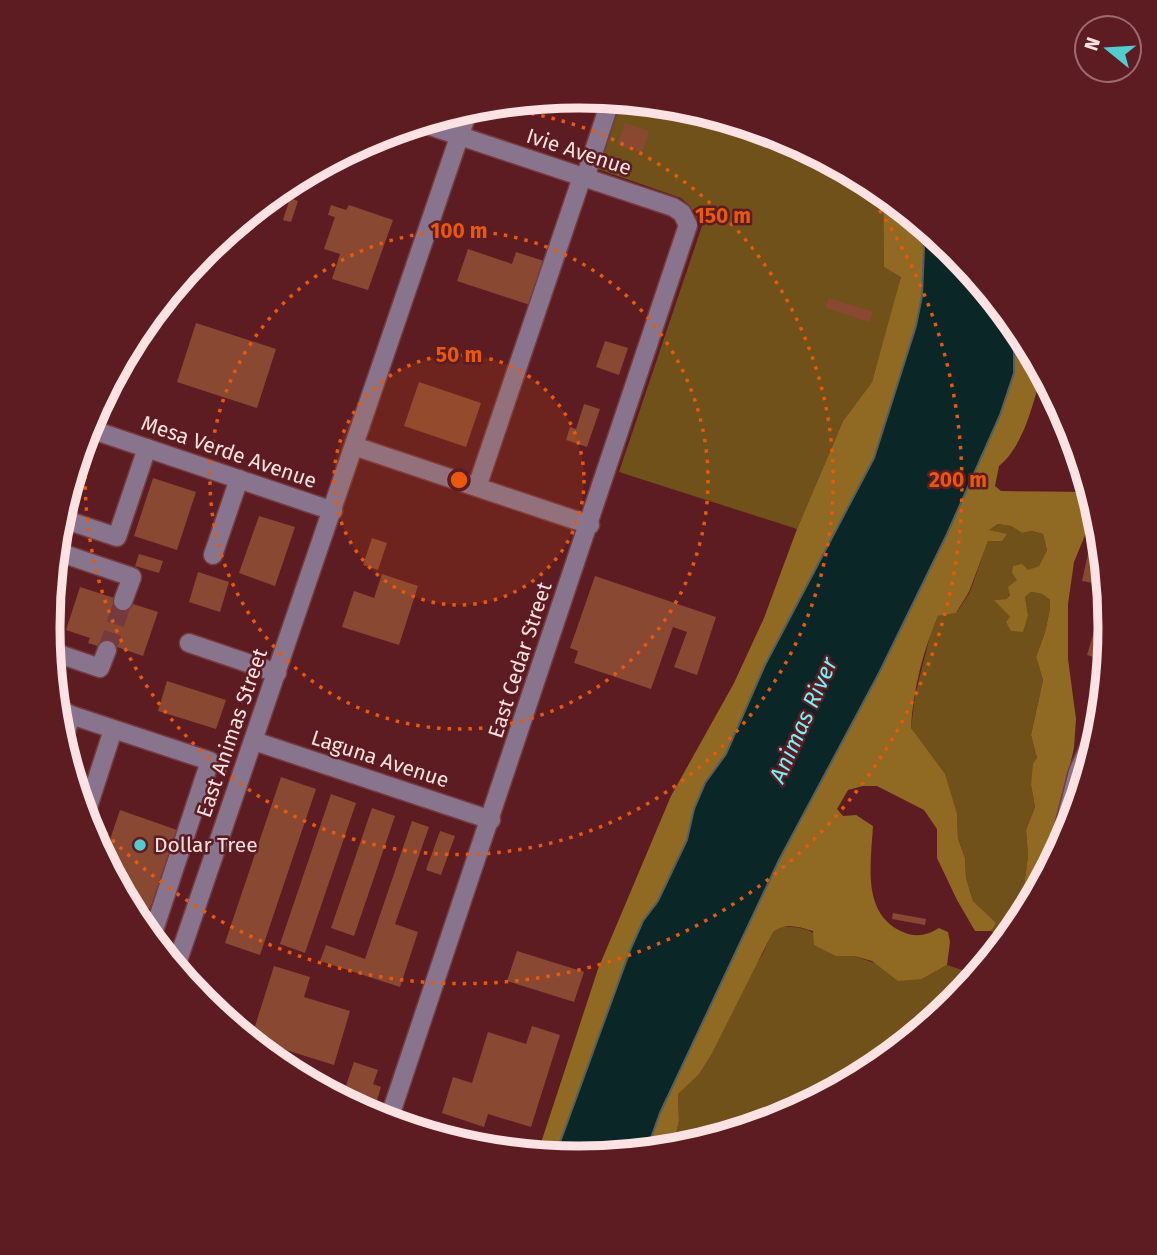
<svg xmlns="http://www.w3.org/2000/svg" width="1157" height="1255" font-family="'Fira Sans',sans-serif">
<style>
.green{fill:#70511a}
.forest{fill:#906922}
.water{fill:#0a2627;stroke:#535e5f;stroke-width:2}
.building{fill:#894832}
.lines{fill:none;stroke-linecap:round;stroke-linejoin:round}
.minor-tunnel{stroke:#753a3f;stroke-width:18;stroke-dasharray:18 9;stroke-linecap:butt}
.minor-casing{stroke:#763c41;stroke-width:21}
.major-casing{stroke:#763c41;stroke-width:21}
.minor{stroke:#88758d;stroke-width:18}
.major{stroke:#dab3e5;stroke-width:18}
.ring{fill:none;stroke:#e8590c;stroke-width:3.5;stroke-dasharray:3.5 7}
.poi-dot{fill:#51ccd1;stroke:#5d1c22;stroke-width:2.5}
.labels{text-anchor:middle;stroke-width:5;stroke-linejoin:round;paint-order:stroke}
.street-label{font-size:21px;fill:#fce2e2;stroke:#5d1c22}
.poi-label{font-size:21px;fill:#fce2e2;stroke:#5d1c22;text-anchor:start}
.water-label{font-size:23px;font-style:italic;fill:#70f5fa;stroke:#5d1c22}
.rim{fill:none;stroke:#fce2e2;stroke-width:9}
.centre{fill:#e8590c;stroke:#5d1c22;stroke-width:3.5}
.ring-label{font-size:21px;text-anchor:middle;font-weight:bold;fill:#e8590c;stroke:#5d1c22;stroke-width:5;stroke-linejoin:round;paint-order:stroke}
</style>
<rect width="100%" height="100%" fill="#5d1c22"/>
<g class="green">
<polygon points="615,100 683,107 782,137 874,186 883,194 884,267 901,276 899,289 872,382 843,421 797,529 619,472 702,226 689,205 681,198 592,167"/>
<path d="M998 524 1011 526 1022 533 1032 531 1043 534 1047 550 1039 566C1018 574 1019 585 1006 599L995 600 1011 618 1028 615 1025 597 1031 592 1042 594 1050 600V609L1045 632 1036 657 1043 680 1031 735 1037 758 1031 785 1035 807 1026 830 1028 856 1019 924 1010 935 1003 936 1005 941 1004 943 991 931 995 923 973 901 966 878 965 858 958 839 957 814 911 728 915 695 931 632 938 616 957 612 970 592 988 540 1006 534 988 530Z"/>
<path d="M780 927C813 926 815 933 836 956H854L922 979 947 965 977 975 954 1003 916 1035 909 1034 901 1047 873 1069 781 1118 682 1149 672 1150 679 1121 678 1094 686 1085 763 953 773 931Z"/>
</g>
<g class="forest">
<polygon points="883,194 922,226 924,249 922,296 916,326 874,458 765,665 726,754 705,783 694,809 687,840 658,901 643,921 631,948 555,1156 537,1155 598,969 671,796 734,683 764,618 797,529 843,421 872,382 901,277 884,267"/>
<path d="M1014 325 1042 373C1033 403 1024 446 999 466L995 486 1001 491 1089 492 1088 528 1074 562 1068 604V659L1076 719 1074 748 1043 880 1019 924 1028 856 1026 830 1035 807 1031 785 1033 764 1037 758 1031 735 1043 680 1036 657 1045 632 1050 609V600L1042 594 1031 592 1025 597 1028 615 1023 632 1011 631 1006 622 1010 617 994 600 1006 599 1010 595 1008 587 1017 580 1012 573 1013 566 1022 564 1028 570 1039 566 1047 550 1043 534 1032 531 1022 533 1011 526 998 524 989 530 1007 534 1002 541H988L969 592 956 613 938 616C923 651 913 690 911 728L945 774 957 814 958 839 965 858 966 878 973 901 996 923 991 931H975L957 900 937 858V829L924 810 877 786H863L848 790 837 809 843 816 856 815 873 826C871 863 861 914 903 932 916 938 928 935 939 928L948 932 950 942 947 965 922 979 898 981 872 961 854 956H836L814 945 813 931C800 927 785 922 773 932L711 1055 699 1074 678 1094 679 1121 672 1150 646 1152 660 1113 779 860 879 673 947 534 1000 415 1014 373Z"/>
</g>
<polygon class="water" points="922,226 954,252 1014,325 1014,373 1000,415 947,534 879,673 779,860 660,1113 646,1152 578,1159 555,1156 631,948 643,921 658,901 687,840 694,809 705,783 726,754 765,665 874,458 916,326 922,296 924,249"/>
<g class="building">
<polygon points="625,123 649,131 642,153 617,145"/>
<polygon points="301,176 298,187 287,184 289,183"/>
<polygon points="290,198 298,201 291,222 283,220"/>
<polygon points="331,205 346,210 349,205 393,220 368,290 332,279 340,254 324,249 335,217 328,215"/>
<polygon points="468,249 512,264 516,252 544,261 530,305 457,281"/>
<polygon points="829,298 873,312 869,322 826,308"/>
<polygon points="196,323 276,349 257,408 177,382"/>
<polygon points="605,341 628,348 619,375 596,367"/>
<polygon points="419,382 481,403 466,447 404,426"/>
<polygon points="584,404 600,409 587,447 566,440 570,427 576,429"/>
<polygon points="153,478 196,492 177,550 134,536"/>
<polygon points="259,516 295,527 275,586 239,573"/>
<polygon points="1094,526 1100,527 1104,574 1095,572 1093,583 1082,581"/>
<polygon points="372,538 387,543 378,570 363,565"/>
<polygon points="139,554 163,561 159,573 135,566"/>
<polygon points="198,572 229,582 220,612 189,602"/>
<polygon points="382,574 418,586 399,645 342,627 354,591 374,598"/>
<polygon points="595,576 716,617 697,675 674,667 687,632 673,627 651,689 574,663 578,651 570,648"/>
<polygon points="80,587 158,612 143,656 117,647 116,652 88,643 90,638 66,630"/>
<polygon points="1102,605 1108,607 1110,628 1106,661 1087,655"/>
<polygon points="167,681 226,700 216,729 158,711"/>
<polygon points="281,777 316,789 260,955 225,943"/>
<polygon points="331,794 356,803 305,953 280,944"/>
<polygon points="372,808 395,816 354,936 331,928"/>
<polygon points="120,810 177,830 150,909 125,901 103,860"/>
<polygon points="412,821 429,827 395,924 418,932 400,987 320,961 326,945 365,959"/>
<polygon points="440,831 455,836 441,875 426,870"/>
<polygon points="893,913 926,919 925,925 892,919"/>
<polygon points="517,951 584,972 574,1002 507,981"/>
<polygon points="274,966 310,977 304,997 350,1011 334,1065 251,1039"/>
<polygon points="532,1026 560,1035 531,1127 488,1114 484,1127 442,1113 453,1077 472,1083 488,1032 526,1044"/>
<polygon points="354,1062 378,1070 373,1084 381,1087 374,1111 365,1108 364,1112 341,1100"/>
<polygon points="462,1141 487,1149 487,1150 461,1144"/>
</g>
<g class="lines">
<polyline class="minor-tunnel" points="107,650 123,601"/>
<g class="minor-casing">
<g id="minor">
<polyline points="585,178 611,99"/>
<polyline points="90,429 333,511"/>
<polyline points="354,446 590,525"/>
<polyline points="477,487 582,177"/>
<polyline points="60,518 117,537 147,448"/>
<polyline points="55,551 132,577 123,601"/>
<polyline points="213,555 239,479"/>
<polyline points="189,643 277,673"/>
<polyline points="50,651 100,668 107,650"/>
<polyline points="55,707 71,715 210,761 151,939"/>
<polyline points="254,741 491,820"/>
<polyline points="62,745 71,715"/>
<polyline points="84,819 113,730"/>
<polyline points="1057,855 1078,772 1100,724"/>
<polyline points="175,969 469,108"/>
<polyline points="388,1122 688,225 682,213 673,207 421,123"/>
</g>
</g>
<g class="major-casing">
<g id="major">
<polyline points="57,524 97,406"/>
<polyline points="50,596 50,595"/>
</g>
</g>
<use href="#minor" class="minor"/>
<use href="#major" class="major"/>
</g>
<circle cx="459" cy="480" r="125" fill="#e8590c" fill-opacity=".12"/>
<g class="ring">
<circle cx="459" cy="480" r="125"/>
<circle cx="459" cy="480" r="249"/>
<path d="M479 107A374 374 0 1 1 90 421"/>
<path d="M855 176A499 499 0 0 1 82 807"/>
</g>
<circle class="poi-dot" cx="140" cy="845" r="7"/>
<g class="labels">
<g class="street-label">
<text transform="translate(579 152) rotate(18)" y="7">Ivie Avenue</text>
<text transform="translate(229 452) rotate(19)" y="7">Mesa Verde Avenue</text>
<text transform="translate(520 660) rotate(-72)" y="7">East Cedar Street</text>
<text transform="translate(232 733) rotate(-71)" y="7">East Animas Street</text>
<text transform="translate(380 759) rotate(18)" y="7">Laguna Avenue</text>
</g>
<g class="poi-label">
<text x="154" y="852">Dollar Tree</text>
</g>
<g class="water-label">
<text transform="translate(803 720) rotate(-66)" y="8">Animas River</text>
</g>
</g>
<path d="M0 0H1157V1255H0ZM60 627a519 519 0 1 1 1038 0a519 519 0 1 1-1038 0Z" fill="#5d1c22" fill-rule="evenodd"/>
<path class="rim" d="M60 627a519 519 0 1 1 1038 0a519 519 0 1 1-1038 0Z"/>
<circle cx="459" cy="480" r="10" class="centre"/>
<g class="ring-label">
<text x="723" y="223">150 m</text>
<text x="459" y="238">100 m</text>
<text x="459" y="362">50 m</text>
<text x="958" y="487">200 m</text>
</g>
<g transform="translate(1108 49) rotate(288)"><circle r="33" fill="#5d1c22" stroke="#9d6b6f" stroke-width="2"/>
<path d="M0-5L12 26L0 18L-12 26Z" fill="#51ccd1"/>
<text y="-10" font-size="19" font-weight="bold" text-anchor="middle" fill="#fce2e2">N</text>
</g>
</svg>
